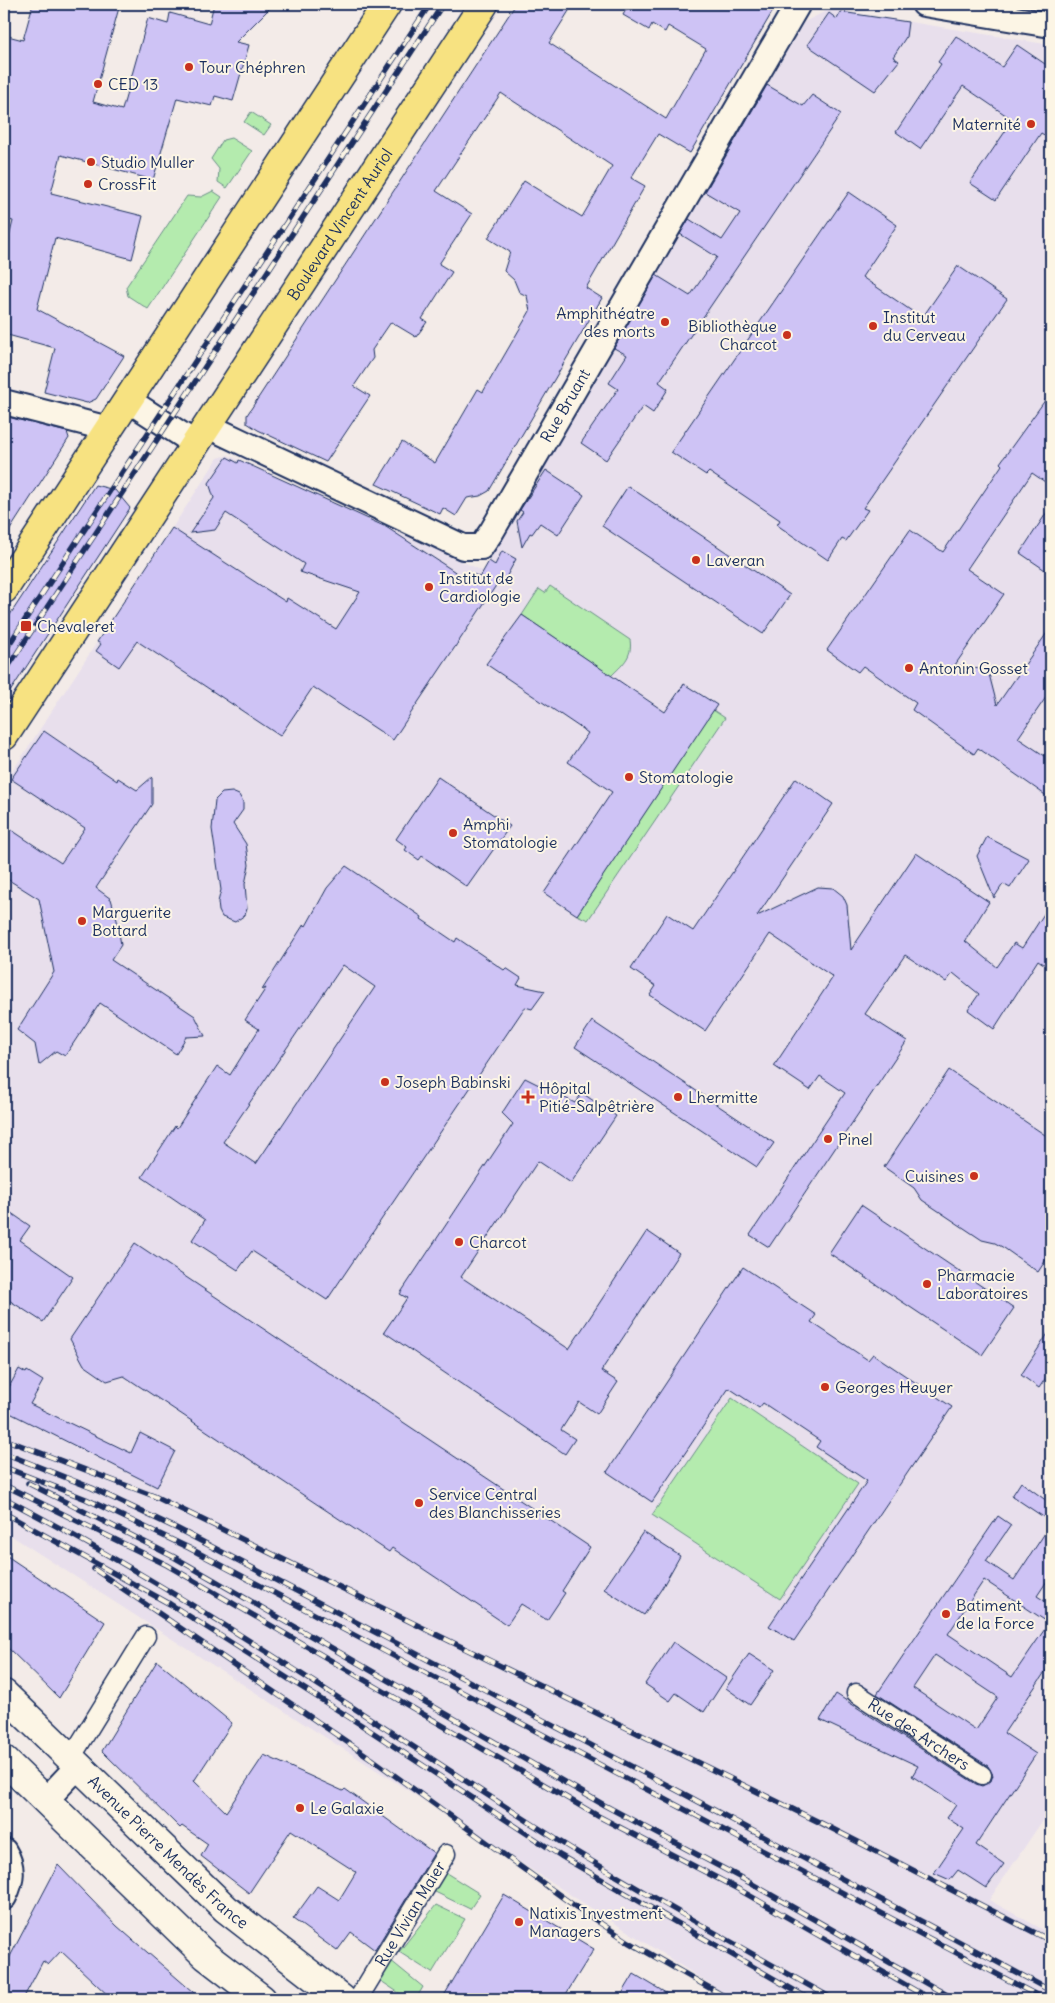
<svg xmlns="http://www.w3.org/2000/svg" width="1055" height="2003" font-family="Delius,sans-serif">
<style>
.built{fill:#e8dfec}
.green{fill:#b4ebae;stroke:#688d86}
.building{fill:#cec3f5;stroke:#1b2f5e;fill-rule:evenodd}
.lines{fill:none;stroke-linecap:round;stroke-linejoin:round}
.pedestrian-casing{stroke:#1b2f5e;stroke-width:21}
.minor-casing{stroke:#1b2f5e;stroke-width:28}
.tertiary-casing{stroke:#1b2f5e;stroke-width:31}
.primary-casing{stroke:#1b2f5e;stroke-width:31}
.pedestrian{stroke:#fcf5e5;stroke-width:18}
.minor{stroke:#fcf5e5;stroke-width:24}
.tertiary{stroke:#fcf5e5;stroke-width:28}
.primary{stroke:#f7e281;stroke-width:28}
.rail-casing{stroke:#1b2f5e;stroke-width:5.5}
.rail{stroke:#fcf5e5;stroke-width:4;stroke-dasharray:11;stroke-linecap:butt}
.poi-dot{fill:#c8321e;stroke:#fcf5e5;stroke-width:2}
.labels{text-anchor:middle;stroke-width:4;stroke-linejoin:round;paint-order:stroke}
.poi-label{font-size:16px;fill:#1b2f5e;stroke:#fcf5e5;text-anchor:start}
.street-label{font-size:16px;fill:#1b2f5e;stroke:#fcf5e5}
</style>
<rect width="100%" height="100%" fill="#f3ebe8"/>
<filter id="ink" filterUnits="userSpaceOnUse"><feTurbulence type="fractalNoise" baseFrequency=".02" numOctaves="2"/><feDisplacementMap in="SourceGraphic" scale="10" xChannelSelector="R" yChannelSelector="G"/><feConvolveMatrix kernelMatrix="1 2 1 2 8 2 1 2 1" color-interpolation-filters="sRGB"/></filter>
<g filter="url(#ink)">
<polygon class="built" points="830,9 1051,45 1051,1808 989,1900 1051,1934 1051,1999 733,1999 4,1531 4,784 218,458 228,455 483,571 804,22"/>
<g class="green">
<polygon points="251,112 271,125 264,135 244,122"/>
<polygon points="231,138 252,151 227,188 218,182 219,169 211,159 223,140"/>
<polygon points="213,191 222,197 148,309 128,296 126,287 187,196 201,197"/>
<path d="M550 586 630 640C633 657 622 665 611 676L522 615 539 589 545 593Z"/>
<polygon points="713,710 725,718 588,920 577,915"/>
<polygon points="732,1398 858,1484 780,1599 652,1515"/>
<polygon points="443,1871 480,1894 470,1909 431,1890"/>
<polygon points="436,1905 465,1919 432,1973 399,1952"/>
<polygon points="390,1960 423,1987 416,1999 408,1999 378,1979"/>
</g>
<g class="building">
<polygon points="33,4 120,4 93,102 122,110 148,18 168,24 170,13 209,24 214,4 274,4 236,42 249,45 233,101 215,96 212,106 177,98 153,180 61,155 51,193 143,216 132,259 55,238 37,309 124,356 96,399 87,403 44,392 55,348 4,334 4,258 13,221 4,219 4,35 23,40"/>
<polygon points="516,4 572,6 549,43 666,119 706,49 668,26 665,32 652,24 649,30 623,15 629,4 777,4 690,153 658,134 631,178 645,186 586,288 602,298 489,491 480,496 467,498 456,516 443,508 440,514 376,484 402,442 435,463 478,389 483,392 530,311 527,296 519,292 514,280 504,271 510,252 488,238 524,181 582,217 612,166 501,93 436,191 472,214 439,264 452,272 422,319 427,322 416,337 391,322 372,350 373,358 354,386 370,396 326,462 258,430 247,423 247,415"/>
<polygon points="841,12 908,22 906,37 893,57 899,61 875,91 807,45 829,13 837,19"/>
<polygon points="956,36 1002,67 1017,45 1051,68 1051,139 1041,133 996,200 970,183 1013,120 963,86 920,149 896,132 941,64 938,62"/>
<polygon points="767,85 803,106 812,95 841,114 659,382 668,389 653,413 643,406 606,460 581,443 618,389 609,383 627,355 614,348 656,275 690,296 717,257 680,234 689,219 722,240 740,213 705,192"/>
<polygon points="849,192 897,225 862,277 922,318 958,266 1007,299 863,508 868,510 846,541 842,539 828,560 777,525 780,520 709,472 706,475 671,452"/>
<polygon points="1051,392 1051,486 1032,473 967,569 1004,594 955,665 986,670 989,674 997,705 1051,627 1051,690 1018,738 1051,760 1051,799 978,748 974,754 957,742 912,710 916,703 863,666 858,672 827,650 910,530 943,552 1002,465 1000,463"/>
<polygon points="4,416 67,432 69,438 4,539"/>
<polygon points="227,457 238,463 239,460 386,527 466,579 470,573 480,577 489,561 495,565 502,551 516,559 503,583 499,581 393,740 313,687 280,736 137,641 119,667 96,651 101,644 97,642 172,528 286,602 287,598 336,629 360,592 300,572 304,564 226,513 215,530 190,533 214,498 209,483"/>
<polygon points="546,470 584,495 558,535 540,523 532,534 530,533 522,547 517,521 523,512 520,510"/>
<polygon points="95,485 115,490 130,508 4,701 4,624"/>
<polygon points="628,486 790,595 763,634 602,526"/>
<polygon points="1051,506 1051,574 1020,553"/>
<polygon points="522,615 665,712 684,684 717,705 577,915 544,893 612,792 568,762 588,733 486,664"/>
<polygon points="44,731 117,781 118,778 137,790 152,777 152,804 96,888 111,899 117,920 121,945 111,960 195,1016 205,1036 186,1037 176,1054 100,1003 65,1056 56,1051 39,1065 35,1044 17,1030 54,972 39,899 4,877 4,825 61,863 85,828 11,779"/>
<polygon points="438,777 510,826 467,887 422,856 419,860 405,850 407,847 396,839"/>
<polygon points="796,778 833,804 757,916 818,887 833,888 843,896 847,905 851,950 916,853 989,902 965,941 997,967 1014,943 1022,948 1051,903 1051,969 1038,960 994,1029 968,1010 979,994 953,973 946,982 905,955 865,1014 907,1041 769,1247 750,1235 845,1093 820,1076 810,1090 774,1066 833,977 770,934 705,1031 650,995 656,986 631,969 667,914 693,931"/>
<polygon points="232,792 239,795 243,802 243,810 233,824 246,844 249,865 245,884 247,909 245,915 235,922 222,917 219,911 218,902 221,890 212,829 215,800 222,793"/>
<polygon points="987,837 1029,859 1010,888 1003,884 994,898 977,856"/>
<path d="M346 866 422 917 421 919 455 942 457 938 504 970 506 968 521 978 517 985 545 991 532 1009 525 1007 327 1300 252 1251 238 1270 192 1240 205 1220 142 1177 175 1126 177 1128 217 1066 230 1075 259 1029 245 1020 266 988 262 990 304 924 306 926 327 888ZM343 965 375 987 256 1164 223 1142Z"/>
<polygon points="592,1021 774,1143 757,1167 575,1047"/>
<polygon points="949,1070 1051,1139 1051,1252 1038,1272 1004,1248 995,1243 982,1240 922,1200 914,1188 884,1167"/>
<polygon points="525,1078 575,1103 582,1093 616,1116 571,1183 538,1161 461,1277 569,1349 647,1231 679,1253 601,1371 618,1382 597,1414 579,1402 561,1430 575,1439 565,1454 384,1332 407,1298 400,1294 513,1124 502,1113"/>
<polygon points="861,1205 1014,1308 982,1355 829,1253"/>
<polygon points="4,1208 30,1226 20,1240 73,1277 43,1322 4,1297"/>
<polygon points="135,1243 590,1547 562,1591 565,1593 547,1620 521,1604 507,1625 392,1548 389,1552 124,1376 107,1381 84,1365 70,1339"/>
<polygon points="743,1267 816,1315 811,1322 868,1360 873,1354 952,1407 794,1641 769,1626 867,1481 816,1447 820,1441 763,1403 759,1408 729,1388 652,1502 607,1472"/>
<polygon points="1051,1329 1051,1370 1039,1388 1021,1375"/>
<polygon points="19,1369 26,1373 27,1371 43,1381 30,1404 131,1453 140,1433 175,1451 157,1487 4,1410 4,1396"/>
<polygon points="1021,1482 1051,1504 1051,1522 1012,1496"/>
<path d="M998 1516 1011 1525 986 1561 1014 1580 1051 1524V1575L1037 1596 1051 1605V1663L1004 1733 1036 1754 976 1845 1004 1864 986 1888 958 1870 950 1880 934 1873 964 1829 947 1818 956 1805 912 1776 918 1766 820 1720 836 1694 976 1784 982 1786 991 1781 993 1775 988 1766 877 1694ZM984 1580 1049 1623 1012 1677 948 1634ZM935 1655 998 1697 976 1730 913 1688Z"/>
<polygon points="643,1532 680,1556 662,1588 644,1615 604,1589"/>
<polygon points="4,1554 105,1622 59,1698 4,1644"/>
<polygon points="673,1642 726,1678 704,1712 676,1693 670,1701 645,1684"/>
<polygon points="749,1654 774,1670 750,1705 726,1688"/>
<polygon points="157,1661 232,1723 194,1781 226,1812 264,1755 343,1791 345,1789 434,1853 375,1950 351,1932 337,1951 293,1919 317,1886 339,1900 356,1872 291,1830 249,1893 201,1856 208,1844 182,1826 180,1828 102,1751"/>
<polygon points="58,1865 117,1926 201,1999 112,1999 61,1951 48,1965 43,1961 23,1999 4,1999 4,1968"/>
<polygon points="504,1895 594,1949 563,1999 442,1999"/>
<polygon points="634,1974 676,1999 619,1999"/>
</g>
<g class="lines">
<g class="pedestrian-casing">
<g id="pedestrian">
<path id="s1" d="M856 1693 982 1775"/>
<polyline points="71,1758 146,1636"/>
<path id="s2" d="M358 1999 446 1854"/>
</g>
</g>
<g class="minor-casing">
<g id="minor">
<polyline points="924,4 1051,25"/>
<polyline points="128,400 196,444"/>
<polyline points="4,402 109,429"/>
<path id="s3" d="M208 426 463 547H481L492 531 798 4"/>
<polyline points="45,1801 79,1765"/>
<path d="M4 1851C14 1867 12 1881 4 1897"/>
</g>
</g>
<g class="tertiary-casing">
<g id="tertiary">
<path id="s4" d="M4 1694 226 1909 342 1999"/>
<polyline points="4,1760 206,1956 262,1999"/>
</g>
</g>
<g class="primary-casing">
<g id="primary">
<polyline points="4,589 387,4"/>
<path id="s5" d="M4 736 484 4"/>
</g>
</g>
<use href="#pedestrian" class="pedestrian"/>
<use href="#minor" class="minor"/>
<use href="#tertiary" class="tertiary"/>
<use href="#primary" class="primary"/>
<g class="rail-casing">
<g id="rail">
<polyline points="4,652 430,4"/>
<polyline points="4,673 443,4"/>
<polyline points="4,1439 154,1496 823,1824 1051,1941"/>
<polyline points="4,1453 92,1488 178,1529 688,1796 1051,1991"/>
<polyline points="4,1467 86,1499 189,1548 1044,1999"/>
<polyline points="28,1483 174,1557 604,1805 745,1880 954,1999"/>
<polyline points="4,1485 167,1565 598,1816 738,1889 930,1999"/>
<path d="M4 1498C200 1600 380 1728 567 1846 654 1900 744 1949 833 1999"/>
<polyline points="4,1513 170,1604 363,1726 561,1856 809,1999"/>
<polyline points="94,1569 372,1759 576,1907 629,1942 729,1999"/>
</g>
</g>
<use href="#rail" class="rail"/>
</g>
</g>
<g class="poi-dot">
<circle cx="189" cy="67" r="5"/>
<circle cx="98" cy="84" r="5"/>
<circle cx="1031" cy="124" r="5"/>
<circle cx="91" cy="162" r="5"/>
<circle cx="88" cy="184" r="5"/>
<circle cx="665" cy="322" r="5"/>
<circle cx="873" cy="326" r="5"/>
<circle cx="787" cy="335" r="5"/>
<circle cx="696" cy="560" r="5"/>
<circle cx="429" cy="587" r="5"/>
<rect x="20" y="620" width="12" height="12" rx="2.5"/>
<circle cx="909" cy="668" r="5"/>
<circle cx="629" cy="777" r="5"/>
<circle cx="453" cy="833" r="5"/>
<circle cx="82" cy="921" r="5"/>
<circle cx="385" cy="1082" r="5"/>
<path d="M525.5 1089.5h5v5h5v5h-5v5h-5v-5h-5v-5h5z"/>
<circle cx="678" cy="1097" r="5"/>
<circle cx="828" cy="1139" r="5"/>
<circle cx="974" cy="1176" r="5"/>
<circle cx="459" cy="1242" r="5"/>
<circle cx="927" cy="1284" r="5"/>
<circle cx="825" cy="1387" r="5"/>
<circle cx="419" cy="1503" r="5"/>
<circle cx="946" cy="1614" r="5"/>
<circle cx="300" cy="1808" r="5"/>
<circle cx="519" cy="1922" r="5"/>
</g>
<g class="labels">
<g class="poi-label">
<text x="199" y="73">Tour Chéphren</text>
<text x="108" y="90">CED 13</text>
<text x="1021" y="130" text-anchor="end">Maternité</text>
<text x="101" y="168">Studio Muller</text>
<text x="98" y="190">CrossFit</text>
<text x="655" y="319" text-anchor="end">Amphithéatre<tspan x="655" dy="18">des morts</tspan></text>
<text x="883" y="323">Institut<tspan x="883" dy="18">du Cerveau</tspan></text>
<text x="777" y="332" text-anchor="end">Bibliothèque<tspan x="777" dy="18">Charcot</tspan></text>
<text x="706" y="566">Laveran</text>
<text x="439" y="584">Institut de<tspan x="439" dy="18">Cardiologie</tspan></text>
<text x="37" y="632">Chevaleret</text>
<text x="919" y="674">Antonin Gosset</text>
<text x="639" y="783">Stomatologie</text>
<text x="463" y="830">Amphi<tspan x="463" dy="18">Stomatologie</tspan></text>
<text x="92" y="918">Marguerite<tspan x="92" dy="18">Bottard</tspan></text>
<text x="395" y="1088">Joseph Babinski</text>
<text x="539" y="1094">Hôpital<tspan x="539" dy="18">Pitié-Salpêtrière</tspan></text>
<text x="688" y="1103">Lhermitte</text>
<text x="838" y="1145">Pinel</text>
<text x="964" y="1182" text-anchor="end">Cuisines</text>
<text x="469" y="1248">Charcot</text>
<text x="937" y="1281">Pharmacie<tspan x="937" dy="18">Laboratoires</tspan></text>
<text x="835" y="1393">Georges Heuyer</text>
<text x="429" y="1500">Service Central<tspan x="429" dy="18">des Blanchisseries</tspan></text>
<text x="956" y="1611">Batiment<tspan x="956" dy="18">de la Force</tspan></text>
<text x="310" y="1814">Le Galaxie</text>
<text x="529" y="1919">Natixis Investment<tspan x="529" dy="18">Managers</tspan></text>
</g>
<g class="street-label">
<text dy="6" stroke="none"><textPath href="#s5" startOffset="612">Boulevard Vincent Auriol</textPath></text>
<text dy="6" stroke="none"><textPath href="#s3" startOffset="465">Rue Bruant</textPath></text>
<text dy="6" stroke="none"><textPath href="#s1" startOffset="75">Rue des Archers</textPath></text>
<text dy="6" stroke="none"><textPath href="#s4" startOffset="228">Avenue Pierre Mendès France</textPath></text>
<text dy="6" stroke="none"><textPath href="#s2" startOffset="100">Rue Vivian Maier</textPath></text>
</g>
</g>
<rect width="1055" height="2003" fill="none" stroke="#fcf5e5" stroke-width="20"/>
<rect x="10" y="10" width="1035" height="1983" fill="none" stroke="#1b2f5e" stroke-width="2" filter="url(#ink)"/>
</svg>
